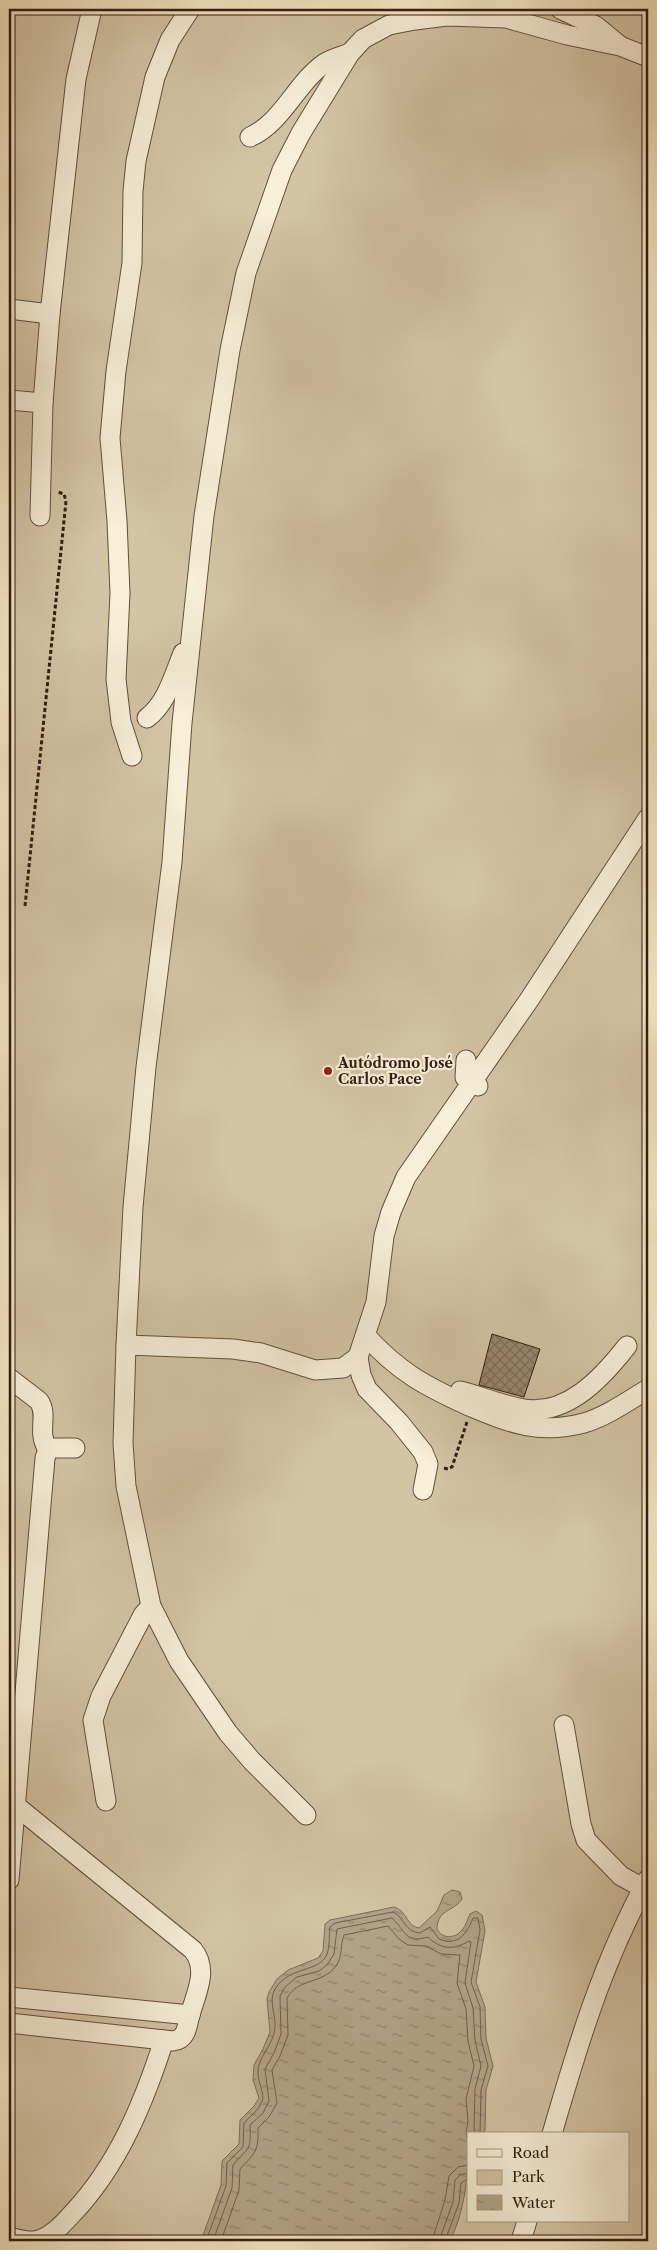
<svg xmlns="http://www.w3.org/2000/svg" width="657" height="2250" font-family="'Libre Caslon Text',serif">
<style>
.park{fill:#d3c4a6;stroke:#82705c;fill-rule:evenodd}
.water{fill:url(#water-ripples);stroke:#7f6c58}
.lines{fill:none;stroke-linecap:round;stroke-linejoin:round}
.shore{stroke:#725f4c;stroke-width:1}
.building{fill:url(#building-cross-hatch);stroke:#321c11}
.minor-casing{stroke:#624f3e;stroke-width:21}
.path{stroke:#321c11;stroke-width:3;stroke-dasharray:4 2.5;stroke-linecap:butt}
.minor{stroke:#f8efd9;stroke-width:19}
.poi-dot{fill:#8f2418;stroke:#f8efd9;stroke-width:2}
.labels{text-anchor:middle;stroke-width:4.5;stroke-linejoin:round;paint-order:stroke}
.poi-label{font-size:14px;font-weight:bold;fill:#321c11;stroke:#f8efd9;text-anchor:start}
</style>
<defs>
<pattern id="water-ripples" width="26" height="14" patternUnits="userSpaceOnUse" patternTransform="scale(1.25)"><rect width="26" height="14" fill="#b2a288"/><path d="M2 4q2-2 4 0t4 0M15 11q2-2 4 0t4 0" fill="none" stroke="#91836e"/></pattern>
<pattern id="building-cross-hatch" width="8" height="8" patternUnits="userSpaceOnUse" patternTransform="scale(1.25)"><rect width="8" height="8" fill="#97866f"/><path d="M0 0l8 8M0 8l8-8" fill="none" stroke="#7c6d5a"/></pattern>
</defs>
<rect width="100%" height="100%" fill="#f4e7c5"/>
<filter id="stains"><feTurbulence type="fractalNoise" baseFrequency=".004" numOctaves="4"/><feColorMatrix values="0 0 0 0 .2 0 0 0 0 .09 0 0 0 0 .02 0 0 0 .5 -.17"/></filter>
<radialGradient id="worn" r=".72"><stop offset=".6" stop-color="#630" stop-opacity="0"/><stop offset="1" stop-color="#630" stop-opacity=".3"/></radialGradient>
<path class="park" d="M9 9H648V2241H9ZM468 2134H628V2221H468Z"/>
<path class="water" d="M452 1890 460 1892 462 1899C455 1911 437 1909 437 1929 442 1939 455 1939 462 1930 466 1926 467 1920 470 1914L476 1911 482 1915 485 1931 476 1982 485 2007 486 2038 493 2066 486 2090 485 2129 484 2134H468C468 2173 467 2205 450 2241H201L221 2185 222 2161 239 2144 240 2120 254 2106 259 2098 253 2080 254 2065 263 2049 270 2032 267 1999 269 1992 277 1979 288 1970 318 1958 323 1951 325 1924 330 1920 394 1907C407 1910 406 1926 419 1928L437 1911 444 1895Z"/>
<g class="lines">
<g class="shore">
<path d="M206 2241 226 2186 227 2163 243 2147 244 2123 258 2109 263 2099C263 2089 257 2080 258 2069 260 2055 274 2044 275 2027 276 2014 268 2002 275 1989 290 1965 320 1973 327 1954 330 1946 329 1935 330 1927L335 1923 393 1912C405 1917 404 1932 420 1933L430 1927 439 1939C457 1947 467 1934 473 1918H478L480 1930 471 1982 480 2007 481 2039 488 2066 481 2090 480 2134"/>
<path d="M213 2241 232 2188 233 2165C249 2146 251 2153 250 2125L263 2113 269 2101 265 2069 274 2053 281 2034 280 1996 285 1987 297 1977 319 1971 327 1965 334 1954 337 1929 392 1918C406 1931 405 1944 428 1937 441 1950 454 1950 469 1941L471 1942 465 1983 473 2008 475 2040 481 2066 475 2089 474 2134"/>
<path d="M221 2241 239 2190 240 2169C255 2153 259 2151 258 2128L269 2117 277 2103 272 2070 280 2056 288 2035 287 1998C298 1978 323 1984 336 1966 343 1956 340 1945 344 1935L388 1926 399 1939 408 1945 426 1946 441 1954 460 1955 457 1983 466 2009 468 2041 474 2066 466 2099 468 2121 466 2133 468 2142"/>
<polyline points="432,2241 445,2200 449,2176 458,2167 468,2165"/>
<polyline points="439,2241 453,2202 455,2180 460,2175 468,2173"/>
<polyline points="445,2241 459,2203 461,2183 468,2179"/>
</g>
</g>
<polygon class="building" points="492,1334 540,1349 524,1397 479,1385"/>
<g class="lines">
<g class="minor-casing">
<g id="minor">
<polyline points="560,9 596,26 619,45"/>
<path d="M250 137C283 122 296 83 325 63 333 58 342 56 350 53"/>
<polyline points="9,309 50,314"/>
<polyline points="9,400 43,403"/>
<polyline points="40,516 43,403 50,314 76,79 92,9"/>
<path d="M147 718C167 703 174 675 183 653"/>
<polyline points="132,756 121,722 116,679 120,593 117,521 110,438 116,371 132,263 133,191 136,161 155,77 170,40 190,9"/>
<polyline points="466,1060 465,1077 478,1086"/>
<path d="M366 1336C399 1372 425 1386 469 1406 510 1423 539 1435 584 1423 607 1416 628 1401 648 1389"/>
<polyline points="126,1345 133,1207 146,1067 172,862 182,723 204,516 230,350 246,273 282,170 301,133 350,53 363,39 389,25 415,20 447,16 506,18 567,35 620,46 648,57"/>
<polyline points="358,1357 361,1375 367,1389 399,1422 423,1452 428,1464 423,1490"/>
<path d="M9 1378 39 1401C49 1416 36 1431 48 1450"/>
<path d="M460 1391C480 1396 499 1404 519 1408 565 1419 602 1378 627 1346"/>
<polyline points="564,1725 581,1824 586,1840 621,1876 643,1888"/>
<polyline points="106,1801 93,1720 101,1696 143,1615 151,1606"/>
<polyline points="306,1815 252,1761 228,1733 179,1661 151,1606 126,1486 123,1443 126,1345 233,1349 261,1353 315,1370 343,1368 358,1357 376,1302 384,1236 391,1212 406,1177 529,1000 648,818"/>
<polyline points="9,1880 45,1458 48,1450 51,1448 75,1448"/>
<path d="M9 1997 190 2015C196 1993 209 1970 193 1950L15 1805"/>
<path d="M9 2023 173 2041C187 2040 187 2025 190 2015"/>
<path d="M552 2134C578 2044 603 1961 648 1879"/>
<path d="M9 2237C18 2239 30 2243 39 2240 53 2235 62 2225 72 2214 118 2166 144 2102 164 2040"/>
<polyline points="521,2241 527,2221"/>
</g>
</g>
<g class="path">
<polyline points="25,906 66,501 64,494 58,492"/>
<polyline points="444,1468 448,1469 452,1467 467,1422"/>
</g>
<use href="#minor" class="minor"/>
</g>
<circle class="poi-dot" cx="328" cy="1071" r="5"/>
<g class="labels">
<g class="poi-label">
<text x="338" y="1068">Autódromo José<tspan x="338" dy="16">Carlos Pace</tspan></text>
</g>
</g>
<rect width="657" height="2250" fill="none" stroke="#f4e7c5" stroke-width="30"/>
<rect x="10" y="10" width="637" height="2230" fill="none" stroke="#321c11" stroke-width="2.5"/>
<rect x="15" y="15" width="627" height="2220" fill="none" stroke="#321c11"/>
<rect x="467" y="2132" width="162" height="90" fill="#f8efd9" stroke="#a99b89"/>
<rect x="477" y="2149" width="25" height="8" fill="#f8efd9" stroke="#a99b89"/>
<text x="512" y="2158" font-size="15" fill="#321c11">Road</text>
<rect x="477" y="2170" width="25" height="15" fill="#d3c4a6" stroke="#a99b89"/>
<text x="512" y="2182" font-size="15" fill="#321c11">Park</text>
<rect x="477" y="2195" width="25" height="15" fill="url(#water-ripples)" stroke="#a99b89"/>
<text x="512" y="2208" font-size="15" fill="#321c11">Water</text>
<rect width="100%" height="100%" filter="url(#stains)"/>
<rect width="100%" height="100%" fill="url(#worn)"/>
</svg>
